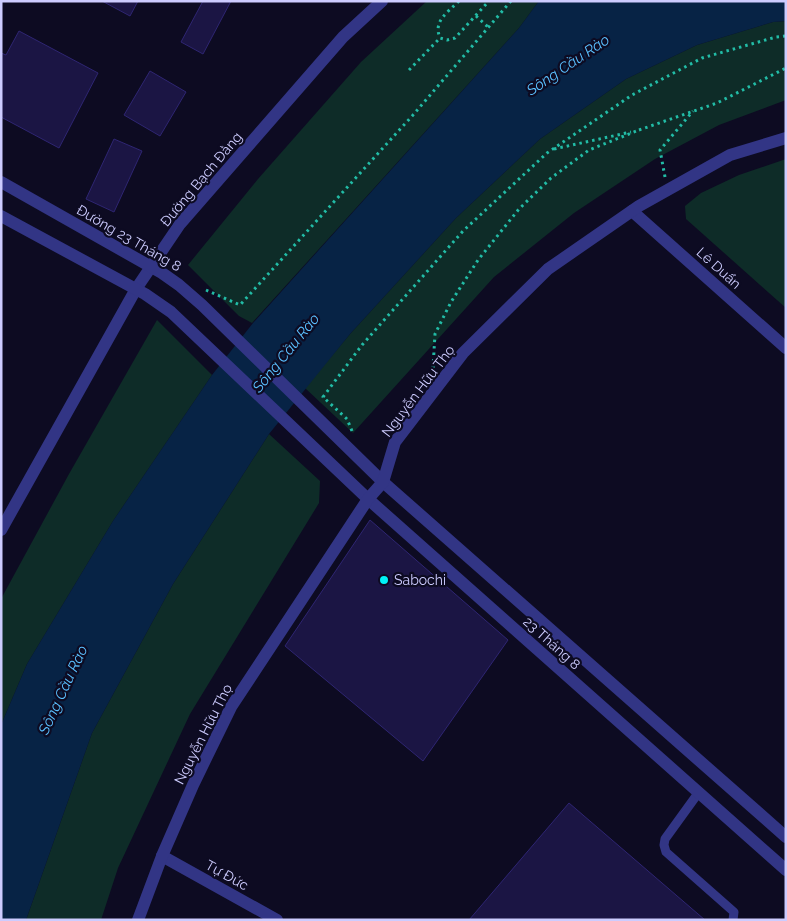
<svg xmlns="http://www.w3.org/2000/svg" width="787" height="921" font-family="Raleway,sans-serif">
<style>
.green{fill:#0e2c28}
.water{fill:#072345}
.building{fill:#1b1544;stroke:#2e2572}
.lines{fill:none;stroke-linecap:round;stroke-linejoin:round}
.path{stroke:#22bca6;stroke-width:3;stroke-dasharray:2.5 4;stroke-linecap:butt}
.service{stroke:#323585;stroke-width:9}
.minor{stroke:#323585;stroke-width:12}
.tertiary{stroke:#323585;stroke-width:12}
.poi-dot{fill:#00f2f7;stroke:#0d0b22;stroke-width:2}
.labels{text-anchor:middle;stroke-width:4.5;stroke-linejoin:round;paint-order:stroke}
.street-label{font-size:14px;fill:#cdccff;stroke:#0d0b22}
.poi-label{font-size:14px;fill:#cdccff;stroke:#0d0b22;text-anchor:start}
.water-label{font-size:15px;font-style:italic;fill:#5ac0ff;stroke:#0d0b22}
</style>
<rect width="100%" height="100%" fill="#0d0b22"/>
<g class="green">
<polygon points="427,1 539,1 519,28 252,323 239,316 188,265 258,179 361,62"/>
<polygon points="786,21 786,100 719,125 655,159 574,213 494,277 353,433 305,388 350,334 456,218 540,139 626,79 697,45 773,22"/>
<polygon points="786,159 786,308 686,219 685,206 701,193 739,175"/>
<polygon points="157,320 212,375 113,521 27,664 1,725 1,599 69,474"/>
<polygon points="269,434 320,481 319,503 190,714 118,868 101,920 26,920 92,733 173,584"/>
</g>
<polygon class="water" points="539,1 786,1 786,21 773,22 697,45 626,79 540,139 456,218 350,334 269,434 173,584 92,733 26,920 1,920 1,725 27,664 113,521 212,375 253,323 519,28"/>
<g class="building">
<polygon points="102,1 138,1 130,16"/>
<polygon points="203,1 231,1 203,54 181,42"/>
<polygon points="19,31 98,73 59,148 1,117 1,53 6,55"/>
<polygon points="150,71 186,92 160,136 124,115"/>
<polygon points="114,139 142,151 114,212 86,199"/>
<polygon points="370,520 508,640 423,761 285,646"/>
<polygon points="569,803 705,920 469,920"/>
</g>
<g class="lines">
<g class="path">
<path d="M459 1C447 13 433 21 440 38L447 40 455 38 489 1"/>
<polyline points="476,16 488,27"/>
<polyline points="409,70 440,38"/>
<polyline points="639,130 717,103 786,68"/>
<polyline points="554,149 631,132"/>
<polyline points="665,177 660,150 693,111"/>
<polyline points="206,290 240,305 413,115 511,1"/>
<polyline points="433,368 435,334 451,302 478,260 519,209 551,178 589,150 639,130"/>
<polyline points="352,431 347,419 323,397 362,345 463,231 547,153 632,95 702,58 776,37 786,36"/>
</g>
<polyline class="service" points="699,792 665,839 664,845 666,852 734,912 733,920"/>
<g class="minor">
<polyline points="632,211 786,348"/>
<polyline points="1,530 136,289 180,224 343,37 382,1"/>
<polyline points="162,856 277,920"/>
</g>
<g class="tertiary">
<polyline points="1,182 162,273 179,285 202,305 383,482 786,837"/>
<polyline points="1,216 145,294 171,312 368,499 786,870"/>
<polyline points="138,920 162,856 193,785 231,707 368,499 383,482 395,442 463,353 548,269 639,206 730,155 786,138"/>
</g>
</g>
<circle class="poi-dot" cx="384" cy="580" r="5"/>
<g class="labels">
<g class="street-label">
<text transform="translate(201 179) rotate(-50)" y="5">Đường Bạch Đằng</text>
<text transform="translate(129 238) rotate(30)" y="5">Đường 23 Tháng 8</text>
<text transform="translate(719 268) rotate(42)" y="5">Lê Duẩn</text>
<text transform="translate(418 391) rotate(-53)" y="5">Nguyễn Hữu Thọ</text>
<text transform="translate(552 643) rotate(42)" y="5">23 Tháng 8</text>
<text transform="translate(203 734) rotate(-63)" y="5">Nguyễn Hữu Thọ</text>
<text transform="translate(227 875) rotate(29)" y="5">Tự Đức</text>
</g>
<g class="poi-label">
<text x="394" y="585">Sabochi</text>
</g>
<g class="water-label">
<text transform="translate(568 65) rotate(-34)" y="5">Sông Cầu Rào</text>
<text transform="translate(286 353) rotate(-51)" y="5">Sông Cầu Rào</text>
<text transform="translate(63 690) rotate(-65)" y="5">Sông Cầu Rào</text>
</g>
</g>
<rect width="787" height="921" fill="none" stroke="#cdccff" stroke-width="5"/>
</svg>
